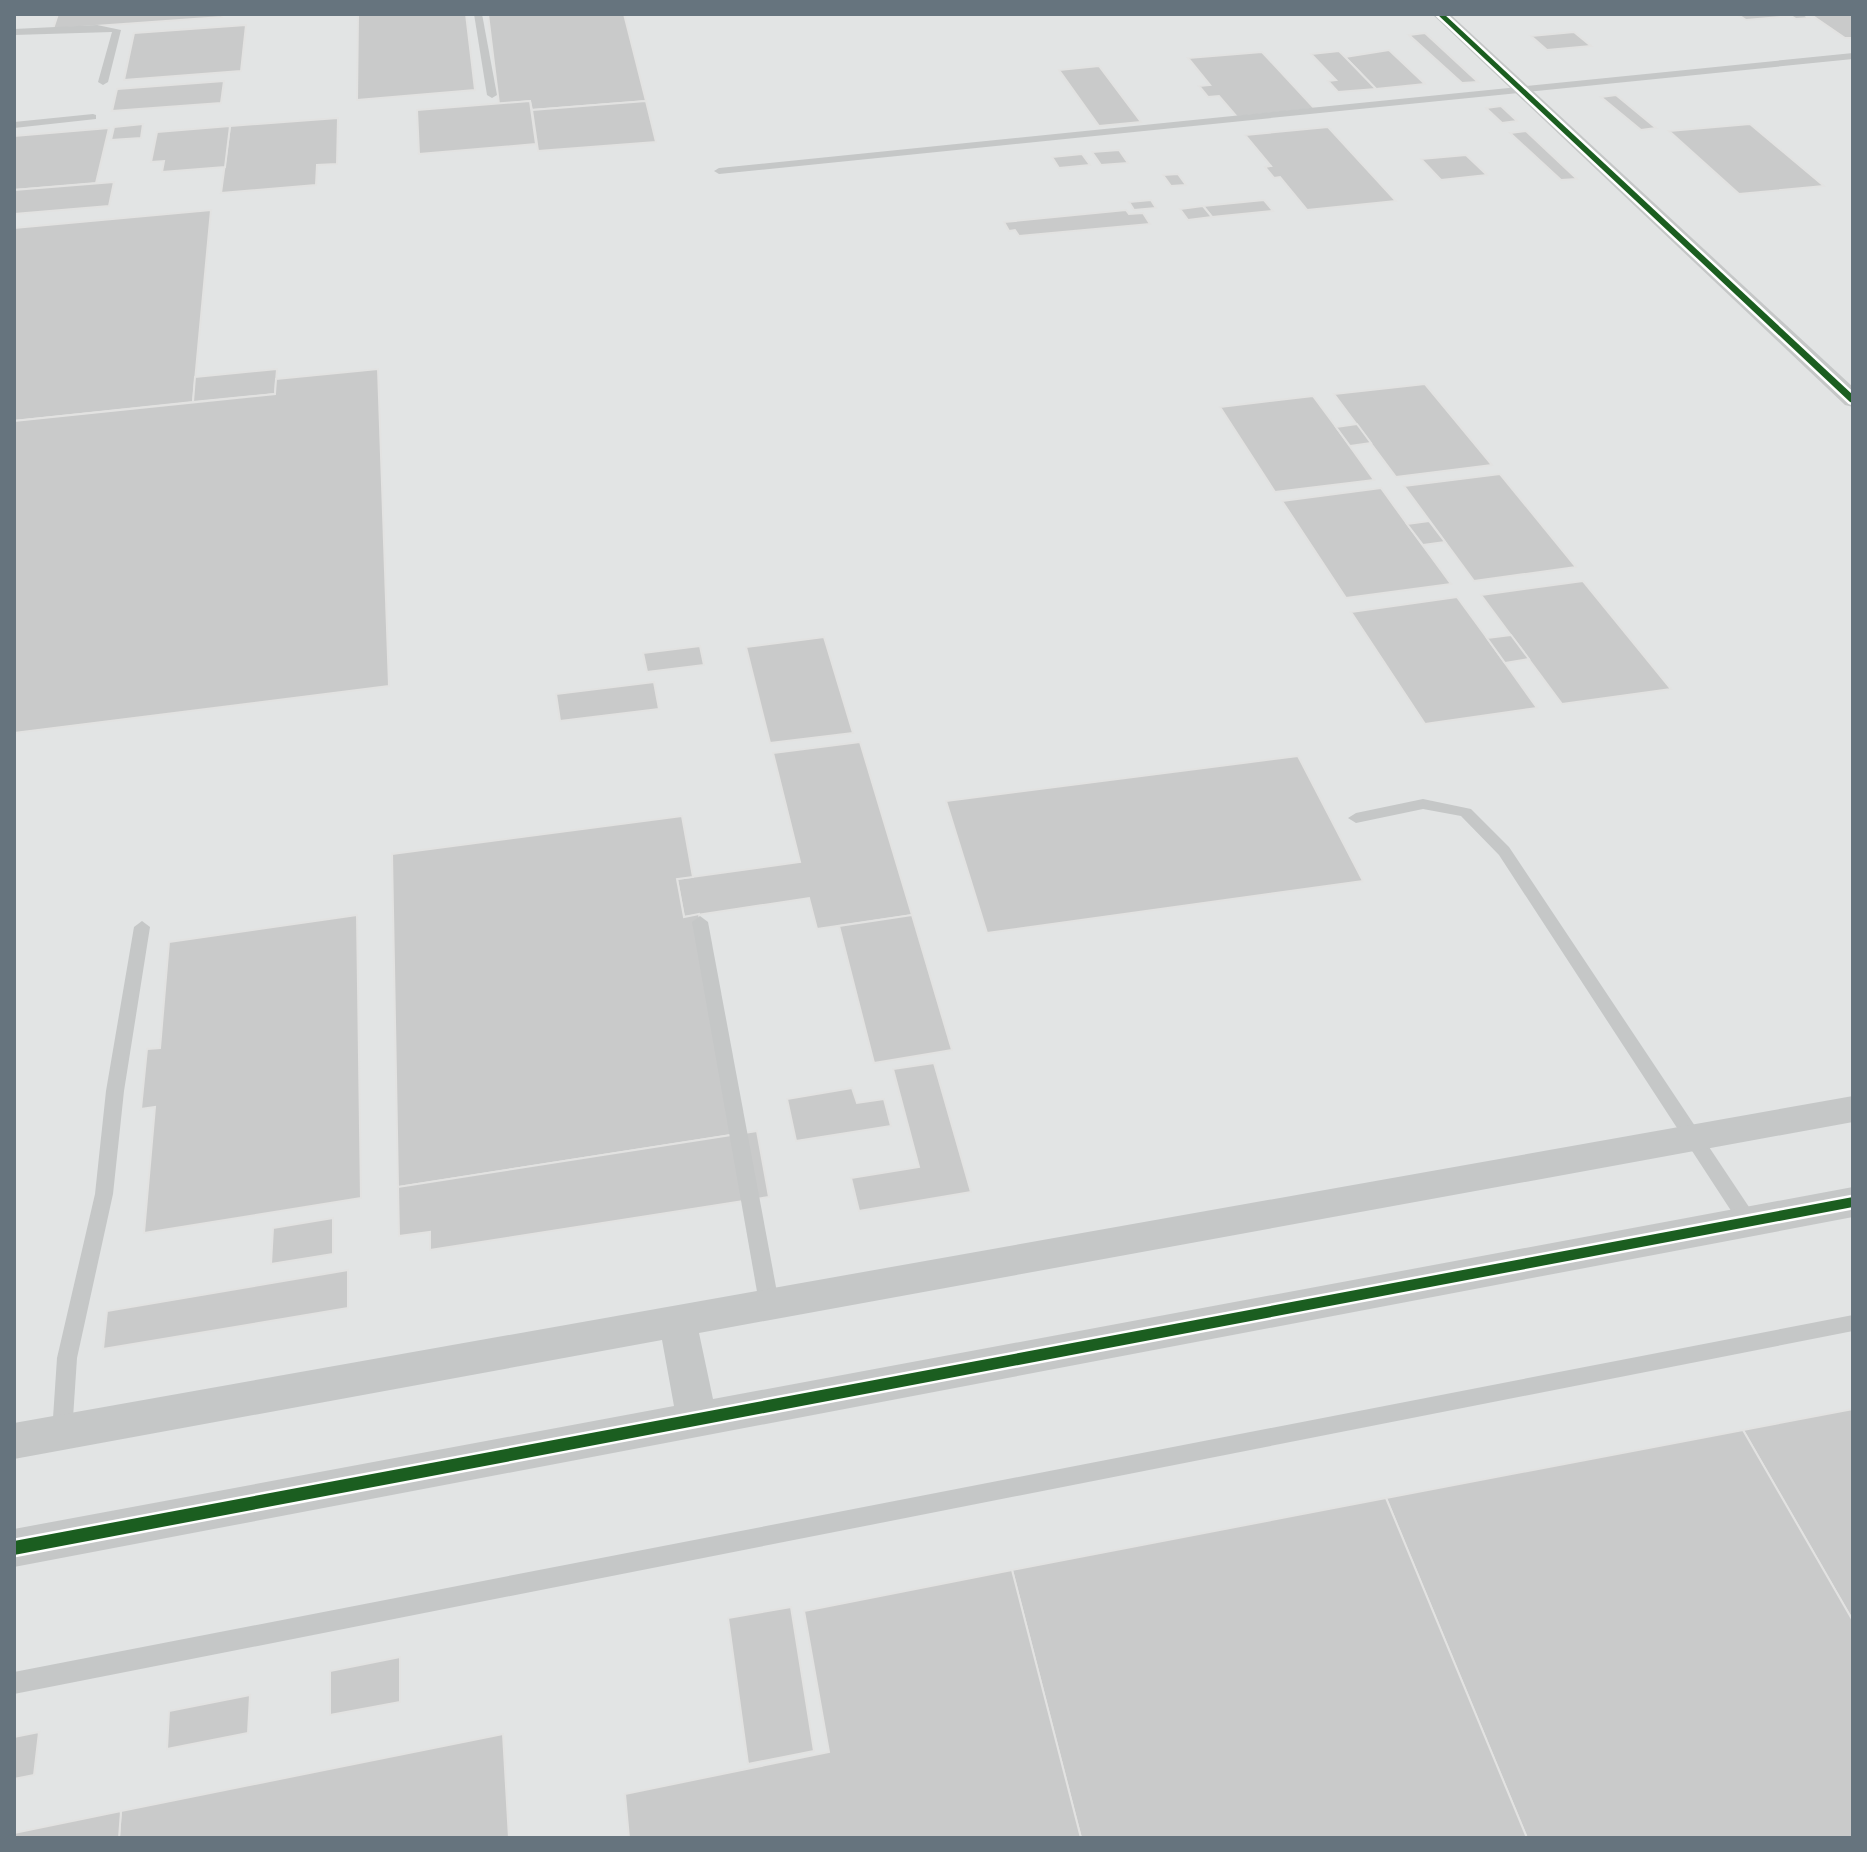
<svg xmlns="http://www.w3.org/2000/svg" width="1867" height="1852" font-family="Rubik,sans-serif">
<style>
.built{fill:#e2e4e4}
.building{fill:#c9caca;stroke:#e2e2e1;stroke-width:2}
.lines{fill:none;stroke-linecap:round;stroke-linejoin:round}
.lane{fill:#c5c7c7;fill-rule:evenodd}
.street{fill:#c5c7c7;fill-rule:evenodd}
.cycleway-casing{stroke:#fff;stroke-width:5}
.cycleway{fill:#1b5e20;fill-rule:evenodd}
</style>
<rect width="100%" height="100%" fill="#f2f2f1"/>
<rect class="built" x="14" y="14" width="1839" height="1824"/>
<g class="building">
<polygon points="58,14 223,14 222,17 53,29"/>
<polygon points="466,14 475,90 357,100 358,15"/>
<polygon points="488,14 624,14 646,101 532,110 530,101 499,104"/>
<polygon points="1737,14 1803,14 1809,18 1796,19 1791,16 1746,20"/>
<polygon points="1810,14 1853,14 1853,38 1845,38"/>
<polygon points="246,25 241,71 124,80 134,33"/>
<polygon points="1574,32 1591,46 1547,50 1531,36"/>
<polygon points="1425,33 1478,82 1462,83 1409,35"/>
<polygon points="1389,50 1425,84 1376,89 1345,57"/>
<polygon points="1339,51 1345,57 1376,89 1338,92 1328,81 1336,80 1311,54"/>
<polygon points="1262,52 1315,109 1237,117 1219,96 1208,97 1199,86 1210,85 1188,58"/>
<polygon points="1099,66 1141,122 1099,126 1059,70"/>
<polygon points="224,81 221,103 112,111 117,89"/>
<polygon points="1616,95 1656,128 1641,130 1601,97"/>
<polygon points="530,101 536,144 419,154 417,110"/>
<polygon points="646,101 656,142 538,151 532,110"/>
<polygon points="1501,106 1517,121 1502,123 1486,108"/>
<polygon points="338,118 337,164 317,165 316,185 221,193 230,126"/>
<polygon points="143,124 141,138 111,140 114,127"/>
<polygon points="1750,124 1824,186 1739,194 1669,131"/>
<polygon points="230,126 225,167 162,172 164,161 151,162 157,132"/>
<polygon points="1328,127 1396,201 1307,210 1280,177 1274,178 1265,167 1271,166 1245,135"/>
<polygon points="109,128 96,183 14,190 14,136"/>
<polygon points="1526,131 1577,179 1561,180 1510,133"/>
<polygon points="1119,150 1128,163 1101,165 1092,152"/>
<polygon points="1082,154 1090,165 1059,168 1052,157"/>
<polygon points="1466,155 1487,175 1441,180 1421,159"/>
<polygon points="1178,174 1186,185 1171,186 1163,175"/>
<polygon points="114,182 109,206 14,214 14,190"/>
<polygon points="1151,200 1156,208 1134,210 1129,202"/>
<polygon points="1264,200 1273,211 1212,217 1203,206"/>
<polygon points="1203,206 1212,217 1188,220 1180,209"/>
<polygon points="211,210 193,402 14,421 14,228"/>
<polygon points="1126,210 1129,214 1143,213 1150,224 1019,236 1015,230 1009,231 1004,222"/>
<polygon points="277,369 275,394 193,402 195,377"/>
<polygon points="378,369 389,686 14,733 14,421 275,394 276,379"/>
<polygon points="1425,384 1492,465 1396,477 1334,394"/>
<polygon points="1313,396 1336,427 1374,480 1275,492 1220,407"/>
<polygon points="1357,424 1371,443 1350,446 1336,427"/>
<polygon points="1500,474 1576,567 1474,581 1404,486"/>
<polygon points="1381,488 1407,524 1451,584 1346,598 1282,501"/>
<polygon points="1429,521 1445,542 1423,545 1407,524"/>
<polygon points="1583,581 1671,689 1562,704 1481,595"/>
<polygon points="1457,597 1487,638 1537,708 1425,724 1351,612"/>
<polygon points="1511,635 1529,659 1505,663 1487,638"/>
<polygon points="824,637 853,733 770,743 746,647"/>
<polygon points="700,646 704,665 647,672 643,653"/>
<polygon points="654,682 659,709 560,721 556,694"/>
<polygon points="860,742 912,915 817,929 809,898 684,917 677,879 800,862 773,753"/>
<polygon points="1298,756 1363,881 987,933 946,801"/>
<polygon points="682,816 693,877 677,879 684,917 699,914 738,1134 398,1187 392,854"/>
<polygon points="357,915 361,1198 144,1233 155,1107 141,1109 147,1049 160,1048 169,942"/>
<polygon points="912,915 952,1050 874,1063 839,926"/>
<polygon points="934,1063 971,1192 859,1211 851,1178 919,1167 893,1069"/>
<polygon points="852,1088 857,1103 884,1099 891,1126 796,1141 787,1099"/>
<polygon points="757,1131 769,1197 430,1250 430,1232 399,1236 398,1187"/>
<polygon points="333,1218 333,1254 271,1264 273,1228"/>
<polygon points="348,1270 348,1308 103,1349 107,1311"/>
<polygon points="1853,1409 1853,1621 1743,1430"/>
<polygon points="1743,1430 1853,1621 1853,1838 1527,1838 1386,1498"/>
<polygon points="1386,1498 1527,1838 1081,1838 1012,1570"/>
<polygon points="1012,1570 1081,1838 629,1838 625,1794 829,1752 804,1611"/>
<polygon points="791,1607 814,1751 748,1764 728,1618"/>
<polygon points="400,1657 400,1702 330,1715 330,1671"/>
<polygon points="250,1695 248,1733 167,1749 169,1711"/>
<polygon points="39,1732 34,1775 14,1779 14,1737"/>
<polygon points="503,1734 509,1838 119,1838 121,1811"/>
<polygon points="121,1811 119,1838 14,1838 14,1833"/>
</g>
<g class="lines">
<g class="lane">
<polygon points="474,14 482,14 497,95 492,98 487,95"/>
<polygon points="97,25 121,30 108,82 103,85 98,82 112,32 14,35 14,29"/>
<polygon points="1853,53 1853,59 719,174 714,171 719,168"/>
<polygon points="93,114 96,115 96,119 14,128 14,122"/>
<polygon points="1423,799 1471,809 1509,847 1755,1216 1757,1221 1755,1226 1748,1228 1741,1226 1499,855 1461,816 1423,809 1356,823 1348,818 1356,813"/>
<polygon points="700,916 708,922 779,1303 776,1309 769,1311 762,1309 759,1303 692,922"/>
<polygon points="142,921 150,927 124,1091 113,1194 77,1358 72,1433 69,1439 62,1442 55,1439 52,1433 57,1358 95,1194 106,1091 134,927"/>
<polygon points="1853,1315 1853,1331 14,1694 14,1672"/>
</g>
<g class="street">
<polygon points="1432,14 1450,14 1853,387 1853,407 1845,405"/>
<polygon points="1853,1096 1853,1122 699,1333 713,1399 1853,1187 1853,1217 14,1567 14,1529 674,1406 662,1340 14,1459 14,1423"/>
</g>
<g class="cycleway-casing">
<g id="cycleway">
<polygon points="1437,14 1444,14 1853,395 1853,403 1850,402"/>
<polygon points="1853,1197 1853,1207 14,1555 14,1541"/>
</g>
</g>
<use href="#cycleway" class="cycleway"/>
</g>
<rect width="1867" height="1852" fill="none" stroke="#66747e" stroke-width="32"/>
</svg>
